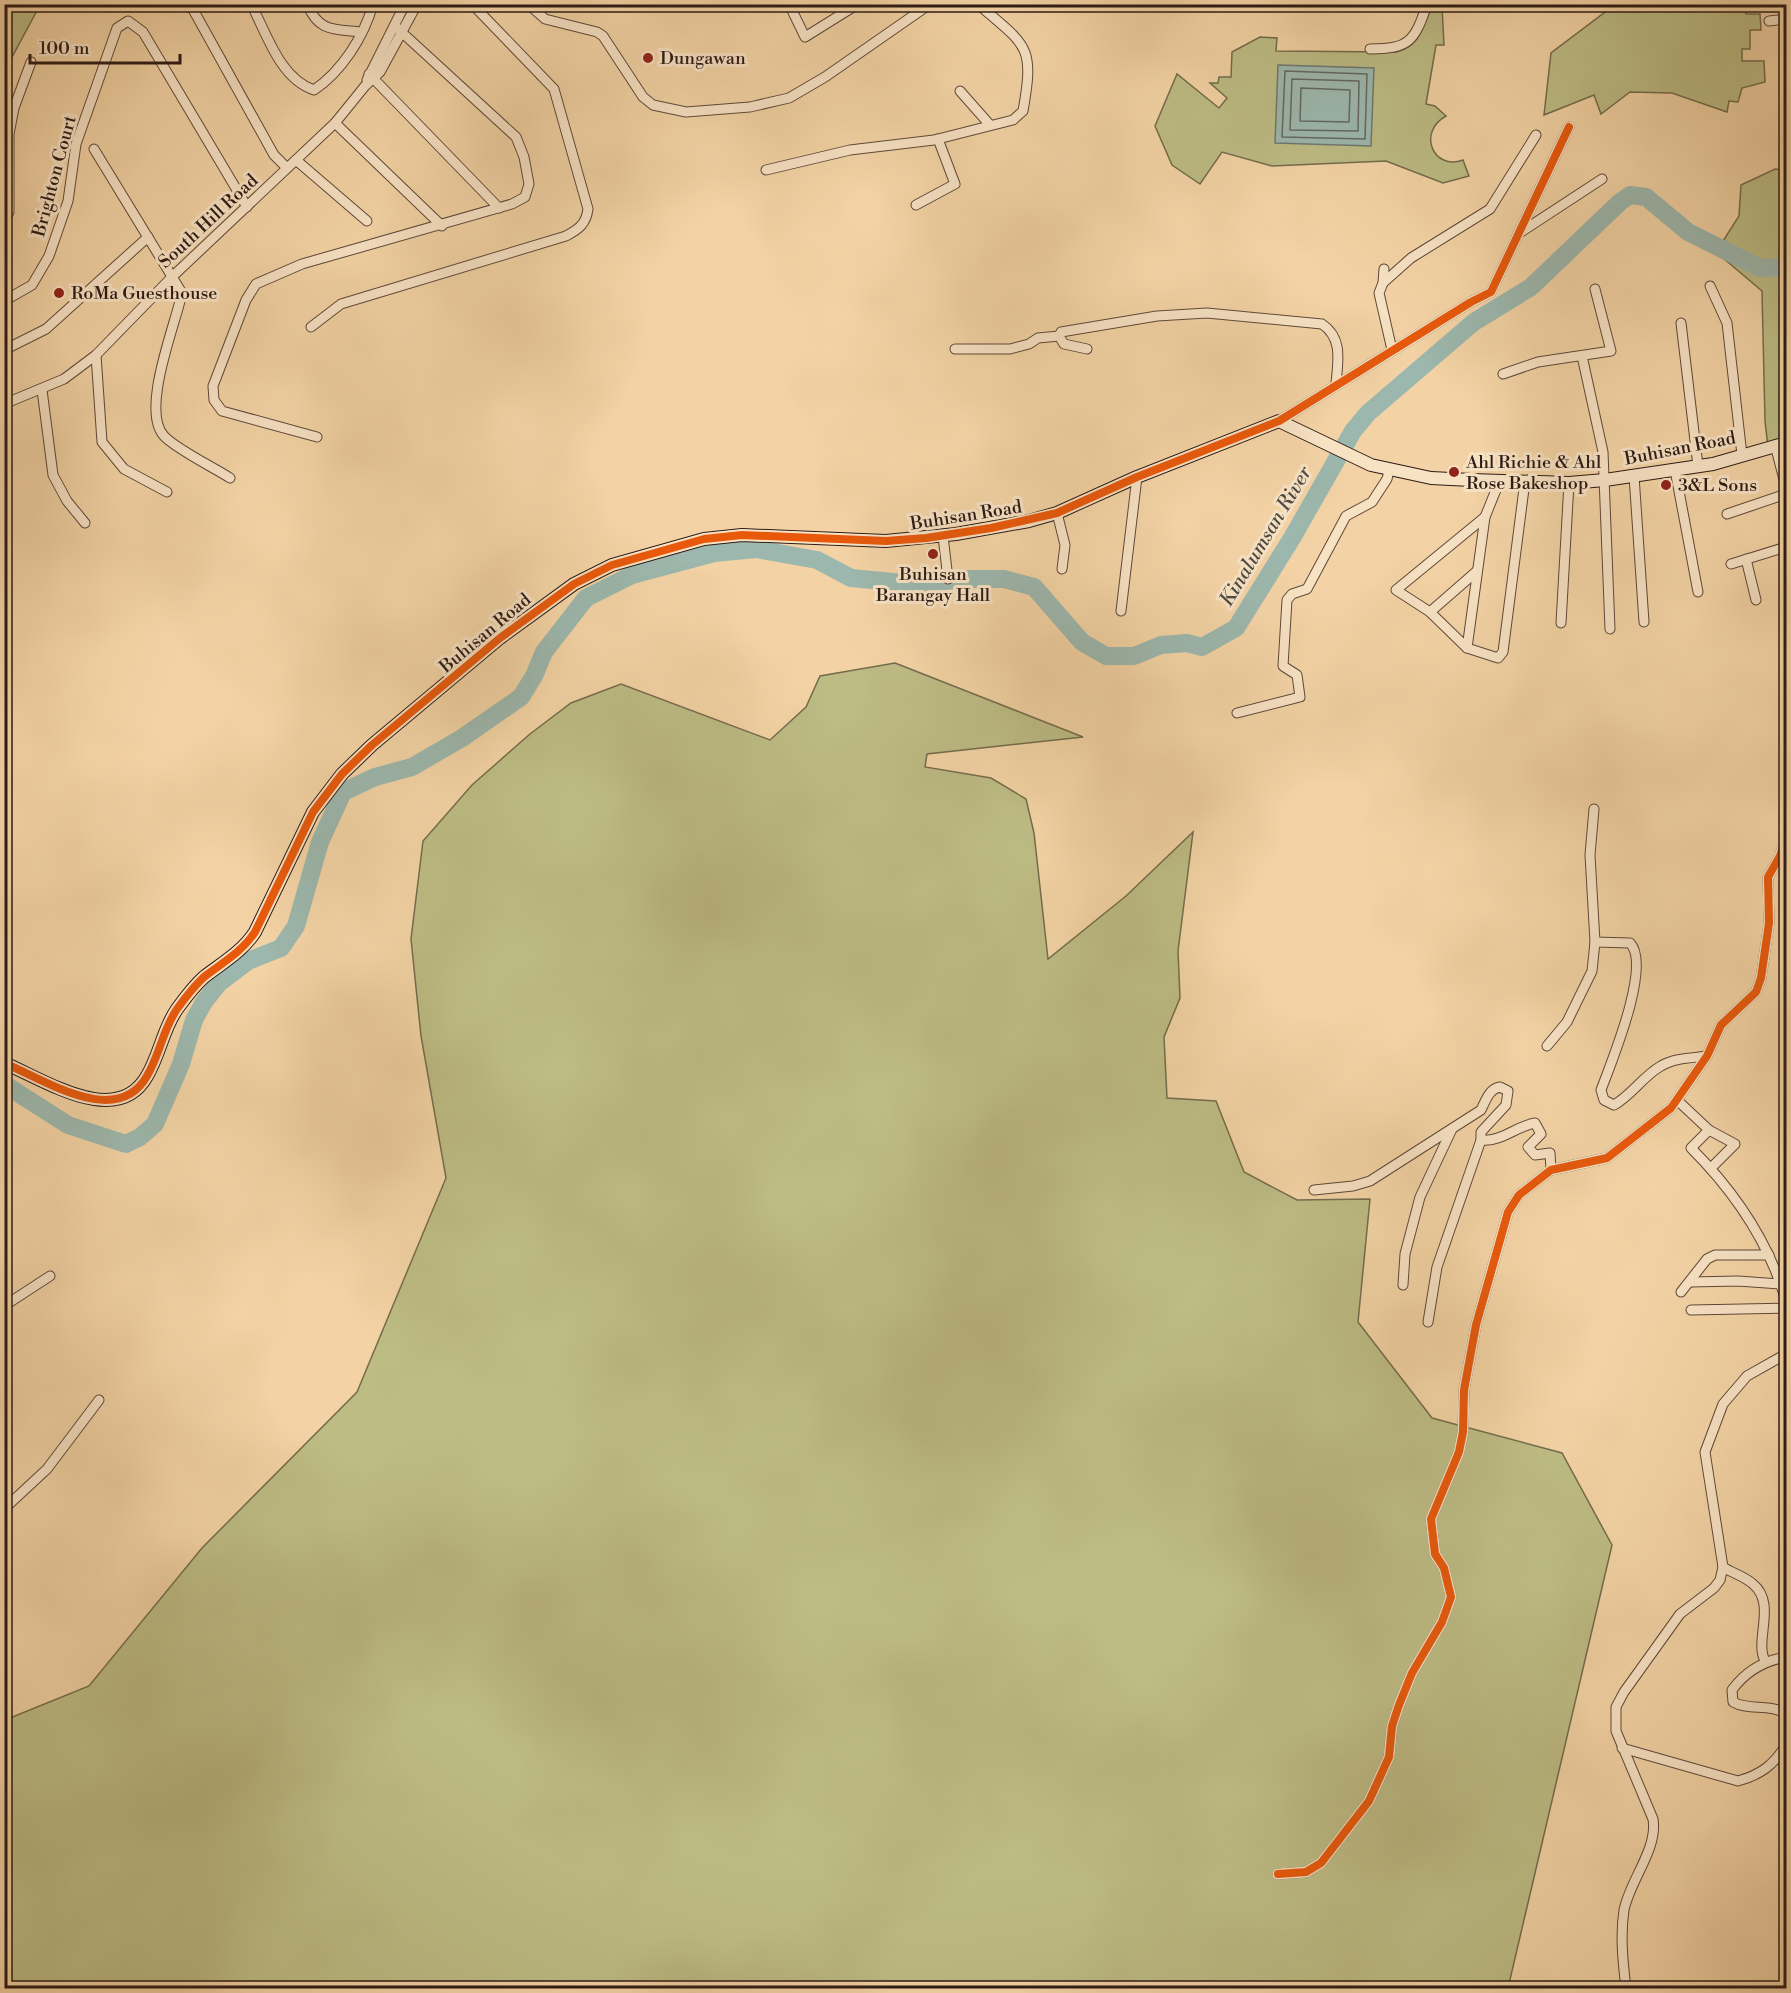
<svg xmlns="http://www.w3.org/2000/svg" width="1791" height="1993" font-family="'Libre Bodoni',serif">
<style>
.green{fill:#bdbc85;stroke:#746c4d;stroke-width:1.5}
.water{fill:#9cb7ad;stroke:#6f7970;stroke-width:1.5}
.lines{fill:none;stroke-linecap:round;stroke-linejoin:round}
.shore{stroke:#646961;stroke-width:1.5}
.river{stroke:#9cb7ad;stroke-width:18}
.street-casing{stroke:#5e4939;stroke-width:11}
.secondary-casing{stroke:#2c1b15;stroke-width:14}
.street{stroke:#f7e2c4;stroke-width:9}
.secondary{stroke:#f7e2c4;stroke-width:12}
.cycleway-casing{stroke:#f7e2c4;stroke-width:11}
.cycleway{stroke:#e8590c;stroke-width:8}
.poi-dot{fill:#8f2418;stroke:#f7e2c4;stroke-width:2}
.labels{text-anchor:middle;stroke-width:6;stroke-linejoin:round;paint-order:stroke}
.poi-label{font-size:18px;fill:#2c1b15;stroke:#f7e2c4;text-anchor:start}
.street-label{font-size:18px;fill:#2c1b15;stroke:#f7e2c4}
.water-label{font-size:20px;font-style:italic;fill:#4e4a43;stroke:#f7e2c4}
</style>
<rect width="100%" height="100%" fill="#f3d3a5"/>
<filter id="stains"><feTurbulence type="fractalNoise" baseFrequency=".00333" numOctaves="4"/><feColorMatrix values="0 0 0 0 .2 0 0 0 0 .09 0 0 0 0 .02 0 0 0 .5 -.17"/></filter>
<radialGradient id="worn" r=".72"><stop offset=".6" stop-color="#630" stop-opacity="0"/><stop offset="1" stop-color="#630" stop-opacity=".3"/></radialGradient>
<g class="green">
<polygon points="5,4 40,5 5,70 4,5"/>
<polygon points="1606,5 1745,5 1746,14 1760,14 1761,30 1750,30 1750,49 1742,49 1742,61 1764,61 1765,82 1742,88 1738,102 1729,101 1727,112 1672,93 1630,92 1601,114 1594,95 1544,115 1551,53 1605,12"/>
<path d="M1442 6 1444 45H1436L1426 104 1435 106 1446 116C1417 132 1433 171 1463 160L1469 176 1443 183 1386 161 1272 166 1222 152 1200 184 1172 165 1155 126 1177 74 1219 108 1227 98 1210 83H1218L1219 77H1231L1232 52 1260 37 1277 38 1276 51 1396 52C1419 47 1422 29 1431 9Z"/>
<polygon points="1775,169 1786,170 1786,443 1768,447 1765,421 1762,291 1716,252 1739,216 1741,185"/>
<polygon points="895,663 1083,737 927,754 925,767 991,778 1026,799 1034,833 1048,959 1126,896 1193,832 1178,951 1180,998 1164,1037 1167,1098 1216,1101 1244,1172 1297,1200 1370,1199 1358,1322 1432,1418 1562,1453 1612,1545 1508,1988 5,1988 5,1720 89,1686 202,1548 357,1392 446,1178 421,1036 411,939 423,841 472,785 530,734 571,703 621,684 770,740 806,707 820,676"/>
</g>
<polygon class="water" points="1278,65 1374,68 1371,146 1275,143"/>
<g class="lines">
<g class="shore">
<polygon points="1285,71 1367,74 1365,139 1282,137"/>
<polygon points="1292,79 1359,81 1358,131 1290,130"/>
<polygon points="1301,88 1350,90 1349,122 1300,121"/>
</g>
<polyline class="river" points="4,1084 68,1125 126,1144 140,1137 155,1124 181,1064 194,1020 204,1002 219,983 248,961 281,948 296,926 320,842 343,792 375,777 412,767 462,738 521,697 534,676 544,652 586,598 632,575 714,553 756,549 817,560 851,578 914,584 967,579 1004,579 1034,587 1082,642 1106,656 1134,656 1161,645 1187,643 1202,647 1236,628 1292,538 1353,431 1368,413 1474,322 1531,287 1620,202 1630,195 1646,197 1688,232 1760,268 1786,267"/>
<g class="street-casing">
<g id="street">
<polyline points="190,4 274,155 287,168"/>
<path d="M251 4C267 34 280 79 314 90 341 72 364 37 373 4"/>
<path d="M307 4C319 32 333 29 361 32"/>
<polyline points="528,4 545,19 597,32 603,36 643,97 653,105 686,112 750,107 789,98 825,77 930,4"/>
<polyline points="789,4 805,37 858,4"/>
<polyline points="1769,21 1786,19"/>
<path d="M1370 49C1409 49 1415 41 1427 4"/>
<polyline points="369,74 499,208"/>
<polyline points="367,80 405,4"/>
<polyline points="960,91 990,125"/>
<polyline points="335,123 442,226"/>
<path d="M94 149 182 293C176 323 140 410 164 436 176 449 213 467 230 478"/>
<polyline points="296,160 367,221"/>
<path d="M766 170 850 150 934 140 1013 120 1023 111C1035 44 1026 46 978 4"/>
<polyline points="916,205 955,184 938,139"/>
<polyline points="4,223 9,212 9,134 14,108 31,62"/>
<polyline points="1521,232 1602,179"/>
<polyline points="1384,269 1383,283 1379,293 1392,350"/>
<polyline points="1383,283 1411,258 1490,209 1536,135"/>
<polyline points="1710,286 1727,323 1742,455"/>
<polyline points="4,301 32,285 49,256 68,201 76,144 117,28 128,21 143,32 247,207"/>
<polyline points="1681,323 1698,466"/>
<path d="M311 327 341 304 566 236C579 229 586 224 588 209L554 89 472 4"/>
<polyline points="955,349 1010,349 1029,344 1038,338 1059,336"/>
<path d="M1087 349 1064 344 1059 336 1061 332 1157 316 1207 313 1322 324C1343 338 1338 361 1336 383"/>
<polyline points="4,350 46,329 148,237"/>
<polyline points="96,355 102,442 124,469 167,492"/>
<polyline points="1582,356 1603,452 1610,629"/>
<polyline points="1503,374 1538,362 1611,351 1595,289"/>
<polyline points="42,390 53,475 67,501 85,523"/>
<polyline points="4,404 64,379 96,355 173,276 335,123 365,86 380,72 417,4"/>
<polyline points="1279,421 1471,302 1491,292 1569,127"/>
<polyline points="317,437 222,411 214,400 213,386 246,300 256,284 302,264 512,204 525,197 529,184 524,157 516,137 396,27"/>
<polyline points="1775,445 1786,487"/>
<polyline points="1675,470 1698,592"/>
<polyline points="1634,476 1644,622"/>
<polyline points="1057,513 1065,545 1062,569"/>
<polyline points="1727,514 1786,494"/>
<polyline points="1485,517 1396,590 1430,612 1467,648 1498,658 1503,652 1525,481"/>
<polyline points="943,536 948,579"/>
<polyline points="1746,559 1756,600"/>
<polyline points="1731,564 1786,547"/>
<polyline points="1121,611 1137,477"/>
<polyline points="1430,612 1477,571"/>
<polyline points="1561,623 1569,483"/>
<polyline points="1467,648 1485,517 1500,480"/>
<polyline points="1237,713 1300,697 1297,675 1283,666 1287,600 1292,594 1307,589 1346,516 1372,502 1387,479 1389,471"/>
<path d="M1595 942 1630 943C1652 965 1611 1063 1601 1090L1604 1100 1614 1105C1632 1095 1643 1076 1661 1066 1674 1058 1692 1058 1707 1056"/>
<polyline points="1547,1046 1567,1022 1592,971 1595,942 1590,855 1594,809"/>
<polyline points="1677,1100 1709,1130 1735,1144 1711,1168"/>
<path d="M1709 1130 1691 1148C1734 1191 1769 1242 1786 1301"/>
<path d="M1481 1140C1499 1143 1517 1126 1535 1123L1541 1134 1528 1147 1535 1155 1550 1153 1551 1170"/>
<path d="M1314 1190 1353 1186 1370 1181 1481 1110C1486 1100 1489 1089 1500 1087L1508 1091 1506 1105 1481 1132V1140L1437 1267 1428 1322"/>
<polyline points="1690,1282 1738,1281 1781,1284"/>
<polyline points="1403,1285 1405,1254 1420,1197 1452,1129"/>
<polyline points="1681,1292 1707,1259 1715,1255 1769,1255"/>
<polyline points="4,1306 50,1276"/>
<polyline points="1691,1310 1786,1308"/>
<polyline points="4,1509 47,1469 99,1400"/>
<path d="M1723 1567C1732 1573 1744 1576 1753 1584 1777 1604 1754 1640 1765 1661"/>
<path d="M1786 1657C1763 1661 1746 1671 1732 1690L1733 1702C1749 1711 1770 1703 1786 1714"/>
<path d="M1622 1748 1738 1781C1760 1775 1774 1765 1786 1745"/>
<polyline points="1278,1874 1306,1872 1321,1863 1369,1801 1389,1757 1392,1726 1399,1705 1412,1673 1442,1622 1451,1597 1444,1568 1435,1554 1431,1519 1459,1452 1463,1432 1464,1390 1476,1325 1508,1212 1519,1195 1551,1170 1607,1158 1671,1108 1707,1056 1721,1025 1756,992 1761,978 1769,923 1768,877 1780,856 1786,837"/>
<path d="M1626 1988C1623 1963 1620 1936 1624 1910 1630 1880 1658 1849 1653 1819L1616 1731V1707L1624 1692 1680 1614 1714 1588 1720 1580 1723 1567 1705 1452 1723 1404 1747 1376 1786 1354"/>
</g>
</g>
<g class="secondary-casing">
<path id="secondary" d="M4 1063C45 1080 117 1129 147 1076 160 1054 163 1029 177 1009 185 998 194 986 204 977 222 963 242 952 255 932L313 812 342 774 372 745 500 638 574 584 612 565 704 539 742 535 886 541 956 534 1029 521 1057 513 1137 477 1279 421 1371 465 1431 478 1471 480 1569 483 1605 480 1713 464 1786 443"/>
</g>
<use href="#street" class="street"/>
<use href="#secondary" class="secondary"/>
<g class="cycleway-casing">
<g id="cycleway">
<path d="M4 1063C45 1080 117 1129 147 1076 160 1054 163 1029 177 1009 185 998 194 986 204 977 222 963 242 952 255 932L313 812 342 774 372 745 500 638 574 584 612 565 704 539 742 535 886 541 926 538 991 528 1057 513 1137 477 1279 421 1471 302 1491 292 1569 127"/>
<polyline points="1278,1874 1306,1872 1321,1863 1369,1801 1389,1757 1392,1726 1399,1705 1412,1673 1442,1622 1451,1597 1444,1568 1435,1554 1431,1519 1459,1452 1463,1432 1464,1390 1476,1325 1508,1212 1519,1195 1551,1170 1607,1158 1671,1108 1707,1056 1721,1025 1756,992 1761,978 1769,923 1768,877 1780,856 1786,837"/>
</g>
</g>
<use href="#cycleway" class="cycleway"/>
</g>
<g class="poi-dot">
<circle cx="648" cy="58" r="6"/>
<circle cx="59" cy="293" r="6"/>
<circle cx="1454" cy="472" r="6"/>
<circle cx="1666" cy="485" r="6"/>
<circle cx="933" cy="554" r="6"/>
</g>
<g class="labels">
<g class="poi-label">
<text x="660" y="64">Dungawan</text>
<text x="71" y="299">RoMa Guesthouse</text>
<text x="1466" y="468">Ahl Richie &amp; Ahl<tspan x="1466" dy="21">Rose Bakeshop</tspan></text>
<text x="1678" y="491">3&amp;L Sons</text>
<text x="933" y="580" text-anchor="middle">Buhisan<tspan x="933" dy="21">Barangay Hall</tspan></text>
</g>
<g class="street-label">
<text transform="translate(54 176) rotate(-75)" y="6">Brighton Court</text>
<text transform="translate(208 221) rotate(-43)" y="6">South Hill Road</text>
<text transform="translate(1680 448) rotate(-11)" y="6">Buhisan Road</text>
<text transform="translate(966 515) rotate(-9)" y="6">Buhisan Road</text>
<text transform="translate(485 633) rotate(-40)" y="6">Buhisan Road</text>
</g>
<g class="water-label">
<text transform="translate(1265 536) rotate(-59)" y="7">Kinalumsan River</text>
</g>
</g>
<rect width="1791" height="1993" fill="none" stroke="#f3d3a5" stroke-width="24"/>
<rect x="6" y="6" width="1779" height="1981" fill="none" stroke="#2c1b15" stroke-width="3"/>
<rect x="12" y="12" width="1767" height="1969" fill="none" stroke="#2c1b15" stroke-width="1.5"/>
<path d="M30 54v9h150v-9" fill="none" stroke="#2c1b15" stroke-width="3"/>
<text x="39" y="54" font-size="18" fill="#2c1b15" stroke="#f7e2c4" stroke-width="4.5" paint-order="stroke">100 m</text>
<rect width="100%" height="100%" filter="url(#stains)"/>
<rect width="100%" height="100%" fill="url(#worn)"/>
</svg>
